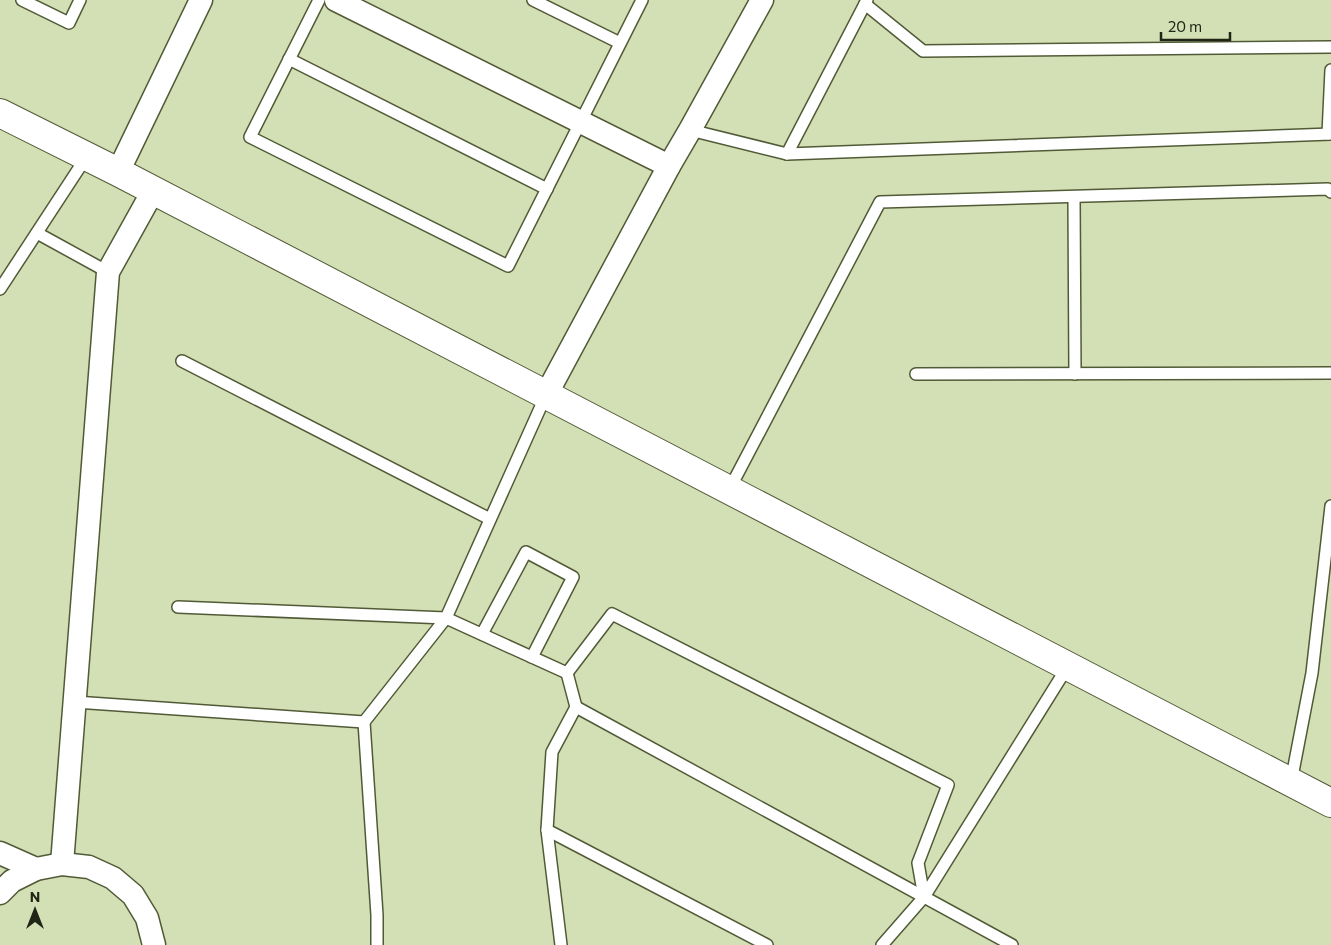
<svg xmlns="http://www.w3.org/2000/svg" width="1331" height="945" font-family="Commissioner,sans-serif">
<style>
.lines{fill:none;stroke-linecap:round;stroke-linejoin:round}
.service-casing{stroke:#515a36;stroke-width:14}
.minor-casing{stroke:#515a36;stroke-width:25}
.secondary-casing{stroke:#515a36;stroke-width:30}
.service{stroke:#fff;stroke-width:11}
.minor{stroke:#fff;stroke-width:22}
.secondary{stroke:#fff;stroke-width:28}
</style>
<rect width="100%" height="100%" fill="#d3dfb5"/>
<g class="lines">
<g class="service-casing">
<g id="service">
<polyline points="22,0 69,23 80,0"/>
<polyline points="319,0 250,137 508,266 642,0"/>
<polyline points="533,0 620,43"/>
<polyline points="865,4 923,51 1331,47"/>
<polyline points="289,59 547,189"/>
<polyline points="690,130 787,154 1331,134"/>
<polyline points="1328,134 1331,70"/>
<polyline points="787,154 867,0"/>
<polyline points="1074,197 1075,374"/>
<polyline points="37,233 108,272"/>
<polyline points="0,289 87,156"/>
<polyline points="182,361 490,519"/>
<polyline points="916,374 1331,373"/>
<polyline points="729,490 880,202 1328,189 1331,192"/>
<polyline points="178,607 446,618 567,673 576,707 552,752 547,830 561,945"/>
<polyline points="482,634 526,552 573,577 532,657"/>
<polyline points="567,673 612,614 948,785 918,863 924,897"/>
<polyline points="75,702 364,722"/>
<polyline points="576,707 1012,945"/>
<polyline points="1291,782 1312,673 1331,506"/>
<polyline points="547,830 767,945"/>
<polyline points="377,945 377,915 364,722 446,618 546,395"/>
<polyline points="882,945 924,897 1068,666"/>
</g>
</g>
<g class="minor-casing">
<g id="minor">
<polyline points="336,0 669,166"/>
<polyline points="118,172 201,0"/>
<polyline points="546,395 669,166 690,130 762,0"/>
<polyline points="0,853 36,869"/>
<polyline points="62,864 108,272 153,191"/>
<polyline points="0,893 12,881 36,869 62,864 89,867 113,878 133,895 147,918 154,945"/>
</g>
</g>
<g class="secondary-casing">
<polyline id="secondary" points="0,113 118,172 1331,803"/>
</g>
<use href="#service" class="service"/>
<use href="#minor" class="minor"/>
<use href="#secondary" class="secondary"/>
</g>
<g transform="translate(35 910)" stroke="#d3dfb5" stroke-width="4" paint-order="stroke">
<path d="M0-4L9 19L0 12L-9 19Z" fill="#212516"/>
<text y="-8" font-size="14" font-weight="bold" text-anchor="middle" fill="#212516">N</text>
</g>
<path d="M1161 32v8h69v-8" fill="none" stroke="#212516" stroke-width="2.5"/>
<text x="1168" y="32" font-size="15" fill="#212516" stroke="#d3dfb5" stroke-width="4" paint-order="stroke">20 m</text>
</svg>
